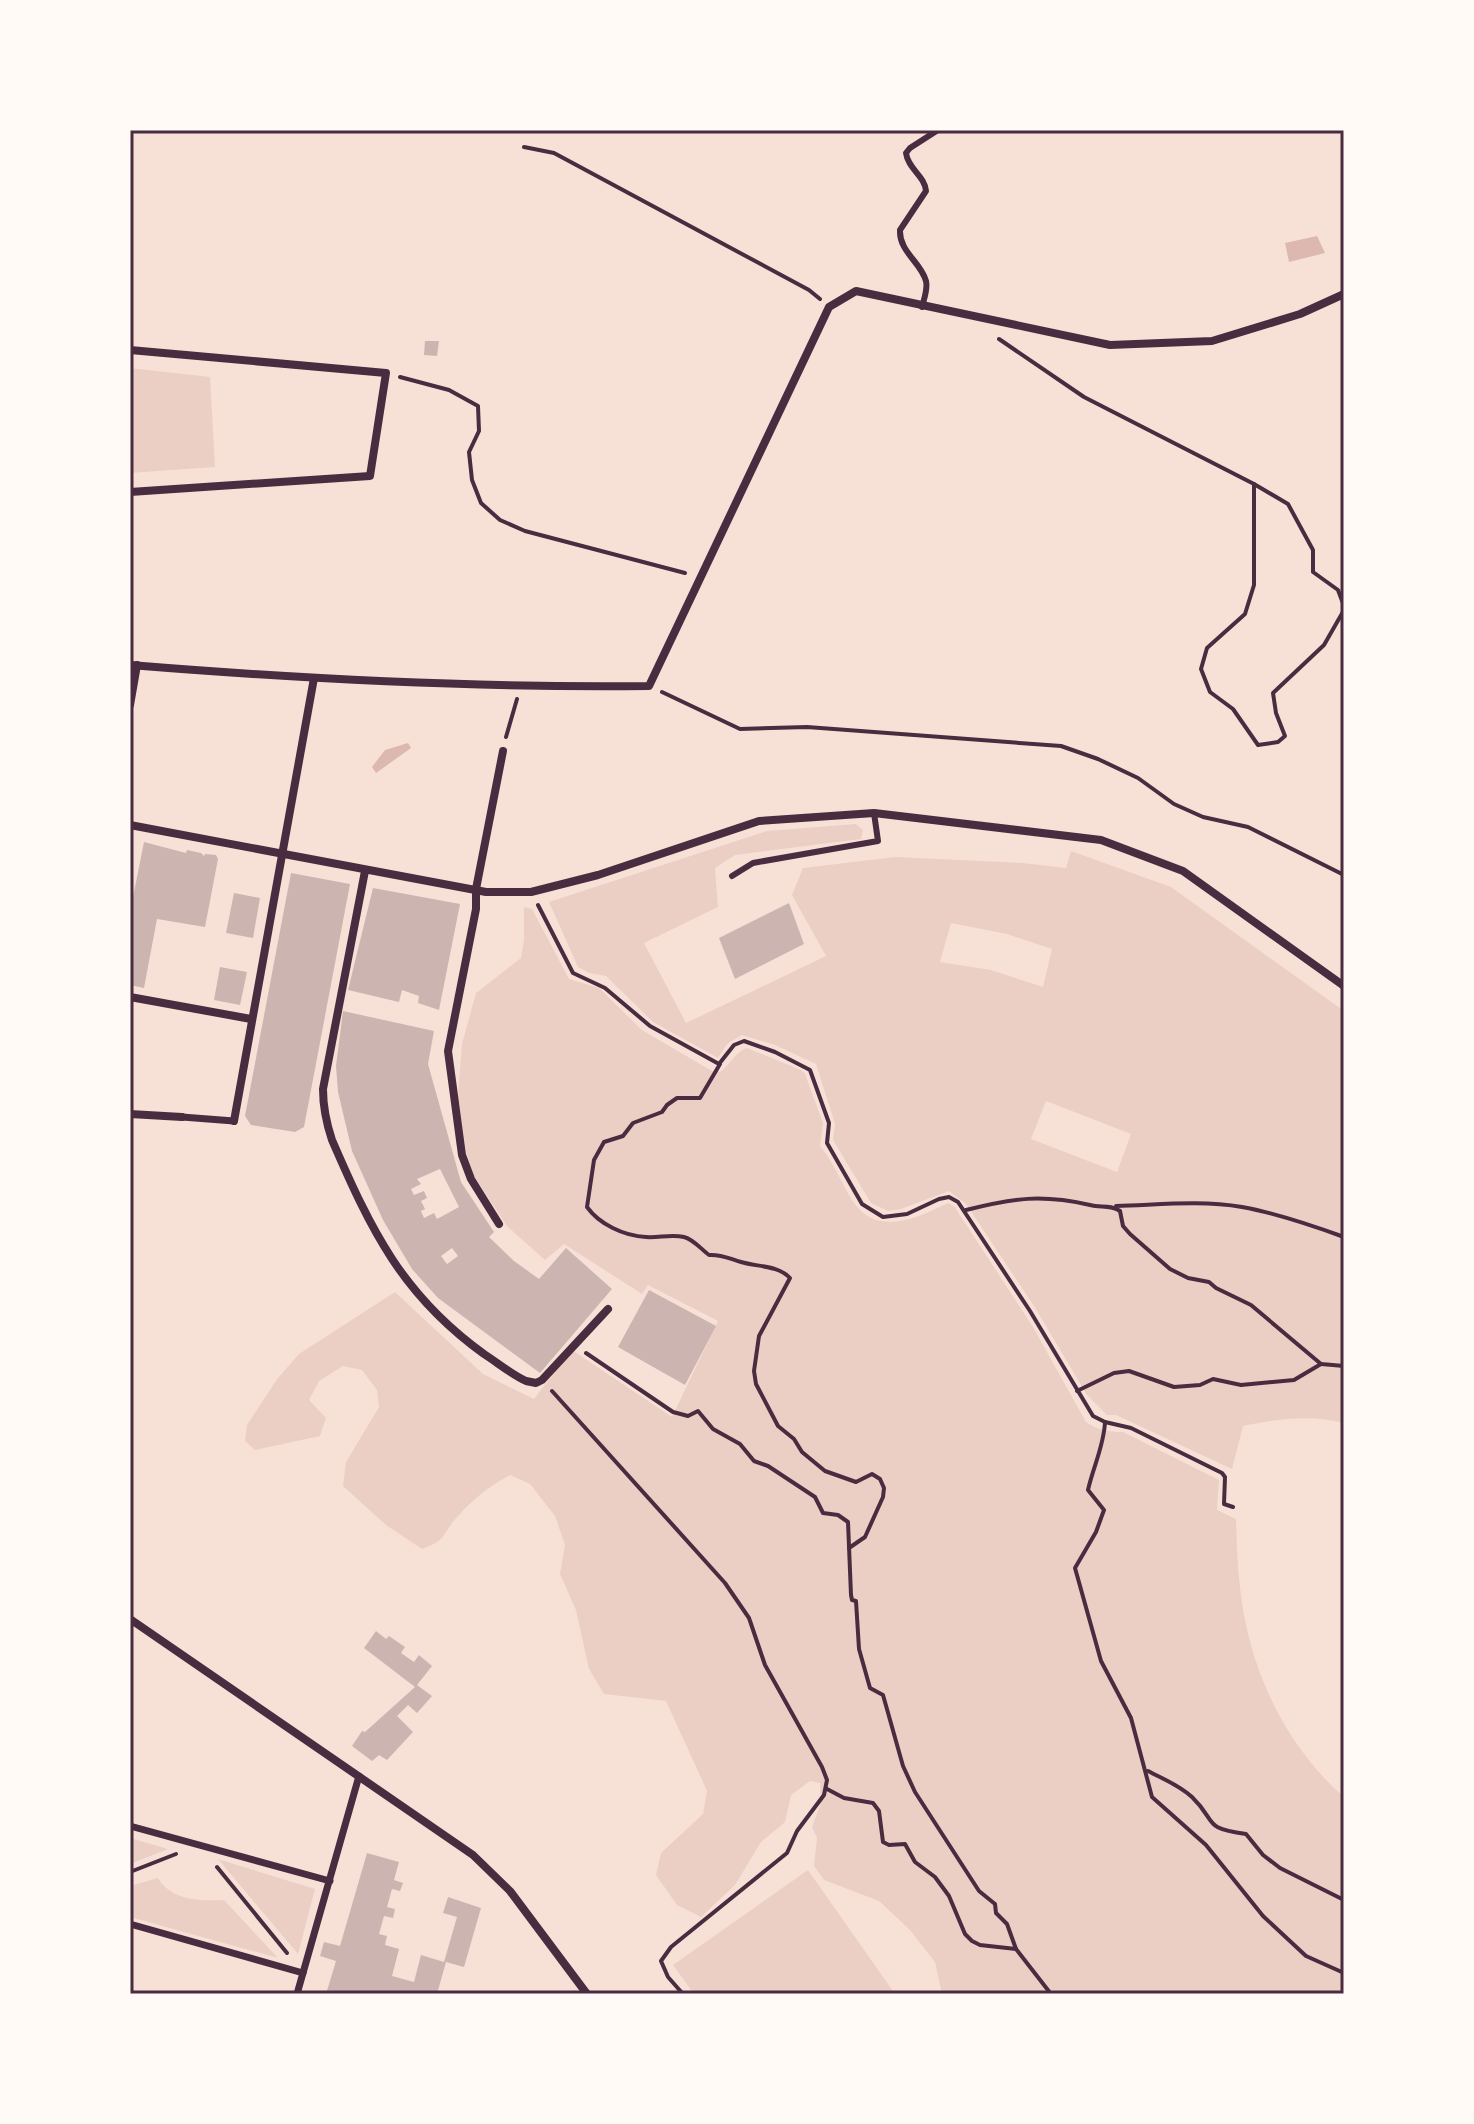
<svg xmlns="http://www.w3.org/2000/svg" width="1474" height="2124" font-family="'Titillium Web',sans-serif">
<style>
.green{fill:#ebcfc5;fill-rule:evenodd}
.water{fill:#dcb8b0}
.building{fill:#ccb4b1;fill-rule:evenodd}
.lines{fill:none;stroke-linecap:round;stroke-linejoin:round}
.path{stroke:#4a2c40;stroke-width:4}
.service{stroke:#4a2c40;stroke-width:6}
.pedestrian{stroke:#4a2c40;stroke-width:7}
.minor{stroke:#4a2c40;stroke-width:8}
.neatline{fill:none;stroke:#4a2c40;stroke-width:3}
</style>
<rect width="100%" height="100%" fill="#f7e1d7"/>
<g class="green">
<polygon points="130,368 210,377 215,467 130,473"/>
<path d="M856 824 863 830 861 839 735 855 715 868 718 907 644 943 686 1023 826 956 792 895 803 868 895 857 1023 863 1066 868 1071 851 1171 887 1344 1011V1423C1312 1414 1275 1419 1243 1426L1232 1469 1116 1415H1107L1087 1395 1034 1306 966 1204 949 1191 901 1209 888 1211 871 1203 833 1140 835 1124 816 1064 775 1045 742 1035 727 1044 718 1058 653 1022 606 976 589 973 578 967 549 902 767 831ZM951 923 1007 934 1052 949 1043 987 991 970 940 962ZM1046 1101 1131 1134 1117 1172 1031 1139Z"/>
<path d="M524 907 532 909 569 979 599 988 642 1030 712 1071 720 1072C730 1065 736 1051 747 1048L801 1070 805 1074 823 1123 820 1146C834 1163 841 1182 852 1200 876 1238 917 1218 948 1203L954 1206 1033 1327 1086 1422C1097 1430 1109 1432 1123 1432L1219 1480 1217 1510 1236 1519C1237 1542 1237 1565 1240 1587 1248 1666 1284 1745 1344 1797V1994H942L935 1962 910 1930 879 1901 824 1880 814 1866 817 1838 812 1827 821 1803 820 1783 810 1781 791 1795 785 1822 761 1842 735 1885 701 1917 677 1905 656 1875 661 1853 703 1814 707 1791 666 1701 604 1694 589 1669 576 1610 560 1574 565 1545 555 1516 530 1484 510 1475C490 1486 474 1498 459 1515 441 1534 449 1539 422 1549L386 1525 343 1486 346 1462 379 1407 377 1390 362 1370 343 1366 319 1381 309 1400 326 1418 320 1436 255 1450 245 1441 247 1425 277 1379 299 1354 395 1292 483 1374 534 1399 572 1350 672 1417 718 1321 648 1285 642 1294 564 1244 545 1260 507 1226 474 1176 466 1151 458 1096 462 1044 476 993 521 958 524 939Z"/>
<polygon points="130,1838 168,1849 130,1864"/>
<polygon points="218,1859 315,1889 298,1954"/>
<polygon points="808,1870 895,1994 694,1994 673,1965"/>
<path d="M158 1878C172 1901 200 1901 224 1900L278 1958 130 1917V1886Z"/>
</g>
<g class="water">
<polygon points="1317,236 1325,253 1289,262 1285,243"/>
<polygon points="408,743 411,748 376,773 372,767 385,750"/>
</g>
<g class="building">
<polygon points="425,341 439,341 437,356 424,355"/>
<polygon points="144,842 186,853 187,850 201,853 204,856 205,854 216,855 218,859 205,927 157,919 144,988 130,985 130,912"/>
<polygon points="291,873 350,884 304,1127 295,1132 251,1125 245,1116"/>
<polygon points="373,888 460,904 439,1010 418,1003 419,996 402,990 399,1002 348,990"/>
<polygon points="234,893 260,898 253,938 226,933"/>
<polygon points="789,903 804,944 735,979 719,938"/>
<polygon points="220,967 247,972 240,1005 214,1000"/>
<path d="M343 1011 434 1031 428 1064 461 1182 494 1232 489 1237 514 1261 539 1279 566 1248 612 1289 540 1373 438 1298 412 1269 383 1220 352 1151 338 1092 336 1066ZM440 1169 459 1207 437 1219 434 1213 424 1218 421 1211 425 1209 421 1201 427 1198 424 1191 414 1195 411 1189 421 1184 417 1179ZM452 1248 458 1256 447 1264 441 1256Z"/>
<polygon points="649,1290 716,1326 685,1385 618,1347"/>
<polygon points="376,1631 386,1639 389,1636 405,1647 401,1653 414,1662 419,1655 432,1666 417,1685 432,1696 417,1713 408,1705 397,1716 413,1732 387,1760 379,1755 372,1761 352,1746 362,1731 365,1732 415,1687 364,1648"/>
<polygon points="367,1853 399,1862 394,1880 403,1883 400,1891 392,1889 387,1907 395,1909 393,1918 384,1916 379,1934 387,1936 385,1945 399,1949 392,1976 414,1982 421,1955 444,1962 457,1917 443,1913 448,1897 481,1908 464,1967 446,1962 437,1994 326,1994 336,1961 320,1956 324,1942 340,1946"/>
</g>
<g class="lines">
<g class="path">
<polyline points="524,147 554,153 809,290 820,299"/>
<polyline points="999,339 1084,397 1254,484 1288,504 1313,550 1313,572 1338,590 1344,606"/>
<polyline points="400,377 449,390 478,406 479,431 469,452 472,480 481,503 500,520 525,531 685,573"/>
<polyline points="1254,484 1254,585 1245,614 1207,648 1201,669 1210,692 1233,709 1258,745 1278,742 1285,736 1276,713 1273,693 1324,645 1344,610"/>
<polyline points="662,692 740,729 807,727 1061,746 1098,759 1138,778 1174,804 1203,817 1248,827 1344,875"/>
<polyline points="506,737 517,699"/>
<polyline points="538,905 573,973 605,988 650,1026 719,1064 734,1045 744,1041 775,1052 810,1070 829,1123 827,1143 862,1204 883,1217 907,1214 939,1199 949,1197 958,1202 1030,1311 1093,1416 1105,1422 1131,1428 1222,1473 1225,1477 1224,1504 1233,1507"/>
<path d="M720 1064 700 1098H677L667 1105 662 1112 633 1123 623 1136 604 1142 594 1160 587 1207C599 1224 624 1236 646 1237 659 1238 671 1234 684 1237 693 1239 701 1249 709 1255 721 1254 730 1259 741 1262 757 1267 778 1265 790 1278L759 1336 754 1371 756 1384 778 1426 794 1439 802 1452 825 1471 856 1482 872 1474 880 1479 884 1488 883 1497 865 1537 849 1548"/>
<path d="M1116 1206C1158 1205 1200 1200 1242 1207 1276 1213 1311 1225 1344 1237"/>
<path d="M966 1210C1014 1198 1041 1194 1090 1205 1101 1208 1110 1204 1120 1211L1123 1226 1130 1234 1170 1269 1188 1278 1209 1282 1216 1288 1251 1305 1321 1364 1344 1366"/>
<polyline points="586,1353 673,1412 688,1416 698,1411 713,1429 740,1444 754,1461 768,1466 815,1497 823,1513 838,1515 848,1522 851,1595 852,1600 856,1601 859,1649 870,1688 883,1695 903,1766 915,1792 979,1891 995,1904 996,1913 1007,1924 1016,1949"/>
<polyline points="552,1391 725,1583 749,1618 765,1665 822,1767 827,1780 824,1795 797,1831 787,1853 671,1947 661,1961 668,1977 683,1994"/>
<polyline points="1077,1391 1114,1373 1129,1371 1174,1387 1200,1385 1213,1379 1241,1385 1294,1380 1321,1364"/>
<path d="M1105 1422C1104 1446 1093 1467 1088 1490L1104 1510 1096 1532 1075 1568 1101 1661 1131 1718 1152 1797 1206 1845 1263 1916 1306 1956 1344 1973"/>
<path d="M1148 1771C1163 1779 1179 1785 1192 1797 1218 1822 1201 1828 1246 1834L1263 1855 1280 1868 1344 1900"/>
<polyline points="827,1789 844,1798 873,1803 879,1811 883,1842 889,1845 905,1844 915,1862 935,1877 949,1896 965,1934 972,1941 980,1945 1016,1949 1051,1994"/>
<polyline points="217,1867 287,1953"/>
<polyline points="130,1872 176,1854"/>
</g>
<g class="service">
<path d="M922 307C924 299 928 289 926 281 921 262 899 252 900 230L926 191C925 176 908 169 906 153L910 148 938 130"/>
<polyline points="732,876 753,863 878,841 874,813"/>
</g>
<g class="pedestrian">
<polyline points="182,1117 234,1121"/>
<polyline points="130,1826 330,1881"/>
<polyline points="130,1924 303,1973"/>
<polyline points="297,1994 359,1776"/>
</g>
<g class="minor">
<polyline points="130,350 386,373 370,476 130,492"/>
<path d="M130 665C303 679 476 688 649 686L829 307 856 291 1110 345 1212 341 1300 314 1344 294"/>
<polyline points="130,705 137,665"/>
<polyline points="130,825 486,892 531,892 598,875 759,821 874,813 1101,840 1183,871 1344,986"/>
<path d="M365 871 323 1089C323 1107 326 1122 332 1140 371 1230 402 1295 484 1354 498 1363 511 1374 526 1381L536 1383 542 1380 608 1309"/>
<polyline points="130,997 251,1019"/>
<polyline points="130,1114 182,1117"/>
<polyline points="234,1121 314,678"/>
<polyline points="499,1224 471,1179 462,1155 448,1051 476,909 476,889 503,751"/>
<polyline points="130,1619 473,1855 510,1891 587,1994"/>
</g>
</g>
<rect width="1474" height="2124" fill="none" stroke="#fffaf5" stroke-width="264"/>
<rect x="132" y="132" width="1210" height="1860" class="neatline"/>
</svg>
